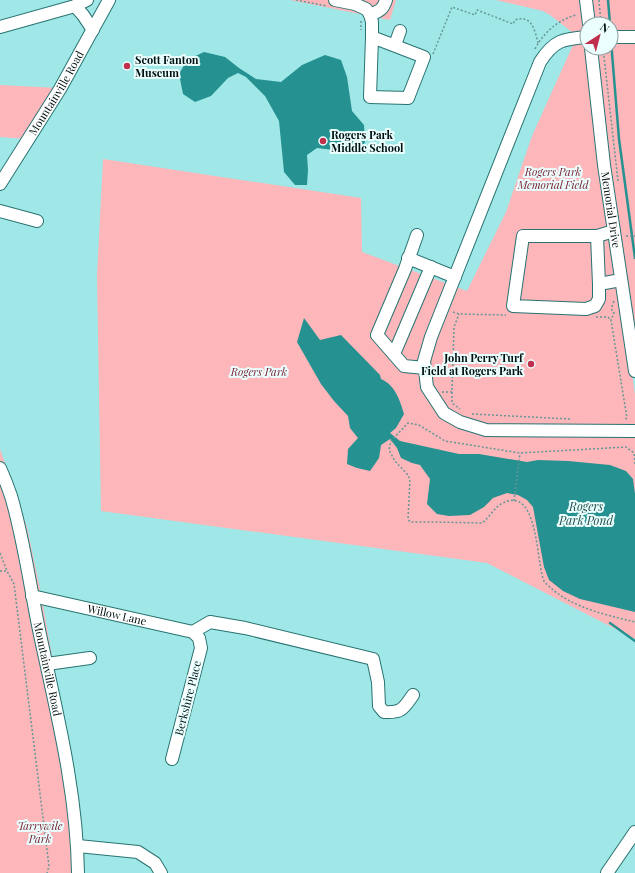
<svg xmlns="http://www.w3.org/2000/svg" width="635" height="873" font-family="'Playfair Display',serif">
<style>
.green{fill:#fdb6ba;fill-rule:evenodd}
.water{fill:#259190}
.lines{fill:none;stroke-linecap:round;stroke-linejoin:round}
.stream{stroke:#259190;stroke-width:2.5}
.minor-casing{stroke:#287372;stroke-width:14}
.path{stroke:#649796;stroke-width:1.5;stroke-dasharray:2 2;stroke-linecap:butt}
.minor{stroke:#fff;stroke-width:12}
.poi-dot{fill:#c0304d;stroke:#eafffe;stroke-width:1.5}
.labels{text-anchor:middle;stroke-width:4;stroke-linejoin:round;paint-order:stroke}
.poi-label{font-size:11px;font-weight:bold;fill:#001010;stroke:#eafffe;text-anchor:start}
.street-label{font-size:11px;fill:#001010;stroke:#eafffe}
.park-label{font-size:11px;font-style:italic;fill:#761d2e;stroke:#eafffe}
.water-label{font-size:12px;font-style:italic;fill:#23504f;stroke:#eafffe}
</style>
<rect width="100%" height="100%" fill="#a0e8e7"/>
<g class="green">
<polygon points="290,0 396,0 390,20"/>
<path d="M496 0H635V331L631 366 635 395V639L487 563 101 511 97 276 103 159 361 198 362 252 467 291 506 212 532 136 577 36 550 15 543 11ZM587 24H611V48H587Z"/>
<polygon points="0,85 59,88 27,139 0,137"/>
<polygon points="0,449 27,527 40,589 66,734 82,873 0,873"/>
</g>
<g class="water">
<polygon points="204,52 225,57 239,68 256,79 281,82 302,65 325,55 341,60 347,77 352,111 364,125 365,142 359,153 317,148 307,155 308,170 307,185 295,185 284,172 279,121 265,96 246,77 238,73 228,78 211,96 195,102 183,94 179,74 187,60"/>
<path d="M304 318 320 340 341 335 380 375 381 379C395 385 400 400 404 414L396 428 390 433 400 441 459 454H479L527 462 538 460 568 461 610 465 626 471 633 479 635 494V612L580 599 563 591 549 580 544 567 533 507 527 500 518 495 507 493 493 498 484 507 470 515 449 516 437 514 427 504 430 479 420 465 412 463 401 458 397 448 390 439 381 445 379 458 370 471 357 468 347 464 348 449 358 438 350 428 348 416 334 401 321 384 297 342Z"/>
</g>
<g class="lines">
<g class="stream">
<polyline points="608,0 610,24"/>
<polyline points="611,41 619,139 635,258"/>
<polyline points="610,623 635,641"/>
</g>
<g class="minor-casing">
<g id="minor">
<polyline points="335,0 355,4 366,9 370,14 372,22 372,37 370,97 408,98 424,57 372,37"/>
<polyline points="586,0 589,24"/>
<polyline points="75,6 83,15 93,30"/>
<path d="M370 15C379 11 383 10 386 0"/>
<polyline points="0,27 75,6 87,0"/>
<path d="M587 37C563 39 554 40 540 62L431 337 424 361 427 387 444 413 460 422 486 430 635 431"/>
<polyline points="611,37 635,37"/>
<polyline points="395,45 400,31"/>
<path id="s1" d="M591 48 604 165 635 371"/>
<path id="s2" d="M0 184 60 89 109 0"/>
<polyline points="0,211 37,221"/>
<polyline points="614,231 597,236 523,236 513,306 586,309 595,306 599,299 599,284 621,280"/>
<polyline points="417,235 405,269 377,335 404,366 425,368"/>
<polyline points="597,236 599,284"/>
<polyline points="408,258 455,277"/>
<polyline points="394,354 431,267"/>
<path id="s3" d="M0 468C4 477 8 487 11 496 24 540 30 586 39 630 56 710 77 791 78 873"/>
<path id="s4" d="M32 596 193 632 199 638 201 648 172 759"/>
<path d="M193 632 210 622 245 628 373 659 378 682 379 706 384 712C402 713 403 709 413 695"/>
<polyline points="47,664 90,658"/>
<polyline points="78,846 138,852 155,863 161,873"/>
<polyline points="607,873 635,832"/>
</g>
</g>
<g class="path">
<polyline points="296,0 327,6"/>
<polyline points="599,0 601,24"/>
<polyline points="361,21 361,30"/>
<polyline points="603,48 618,181"/>
<path d="M535 49C544 32 558 20 576 15"/>
<path d="M433 54 452 7 475 15 477 10 513 24 515 20C532 14 535 31 538 43"/>
<polyline points="626,236 635,236"/>
<path d="M614 301C612 306 610 310 614 313L611 320 627 418 624 420"/>
<polyline points="453,312 459,314 506,315"/>
<polyline points="596,317 608,317 611,320"/>
<polyline points="442,392 452,392 454,327 459,314"/>
<polyline points="452,392 452,403 460,409"/>
<polyline points="472,414 570,419"/>
<path d="M635 464 634 453 626 447 520 453 445 441 419 425 408 423 391 441 389 450 395 461 407 474 410 479 408 519 410 522H435L482 523C489 518 494 508 501 504 539 482 536 564 544 581 546 584 549 586 551 588 573 608 607 615 635 622"/>
<polyline points="514,501 520,453"/>
<polyline points="0,553 7,571"/>
<polyline points="0,571 7,571 14,584 49,866 47,873"/>
</g>
<use href="#minor" class="minor"/>
</g>
<g class="poi-dot">
<circle cx="127" cy="66" r="4"/>
<circle cx="323" cy="141" r="4"/>
<circle cx="531" cy="364" r="4"/>
</g>
<g class="labels">
<g class="poi-label">
<text x="135" y="64">Scott Fanton<tspan x="135" dy="13">Museum</tspan></text>
<text x="331" y="139">Rogers Park<tspan x="331" dy="13">Middle School</tspan></text>
<text x="523" y="362" text-anchor="end">John Perry Turf<tspan x="523" dy="13">Field at Rogers Park</tspan></text>
</g>
<g class="street-label">
<text dy="4" stroke="none"><textPath href="#s2" startOffset="107">Mountainville Road</textPath></text>
<text dy="4" stroke="none"><textPath href="#s1" startOffset="163">Memorial Drive</textPath></text>
<text dy="4" stroke="none"><textPath href="#s4" startOffset="87">Willow Lane</textPath></text>
<text dy="4" stroke="none"><textPath href="#s3" startOffset="207">Mountainville Road</textPath></text>
<text transform="translate(188 698) rotate(-76)" y="4">Berkshire Place</text>
</g>
<g class="park-label">
<text x="553" y="176">Rogers Park<tspan x="553" dy="13">Memorial Field</tspan></text>
<text x="259" y="376">Rogers Park</text>
<text x="40" y="830">Tarrywile<tspan x="40" dy="13">Park</tspan></text>
</g>
<g class="water-label">
<text x="586" y="511">Rogers<tspan x="586" dy="14">Park Pond</tspan></text>
</g>
</g>
<g transform="translate(599 36) rotate(36)"><circle r="19" fill="#eafffe" stroke="#8c9f9f"/>
<path d="M0-3L7 15L0 10L-7 15Z" fill="#c0304d"/>
<text y="-6" font-size="11" font-weight="bold" text-anchor="middle" fill="#001010">N</text>
</g>
</svg>
